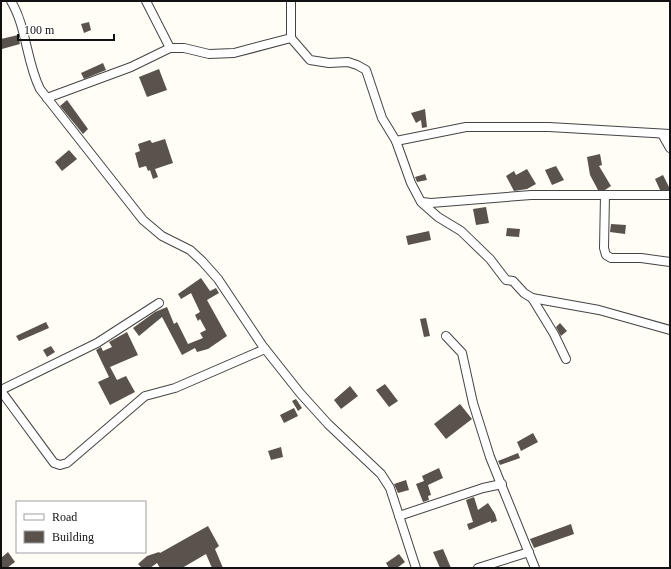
<svg xmlns="http://www.w3.org/2000/svg" width="671" height="569" font-family="Georgia,serif">
<style>
.building{fill:#5a524d}
.lines{fill:none;stroke-linecap:round;stroke-linejoin:round}
.minor-casing{stroke:#444;stroke-width:10}
.minor{stroke:#fff;stroke-width:8}
</style>
<rect width="100%" height="100%" fill="#fffdf5"/>
<g class="building">
<polygon points="89,22 91,30 84,33 81,24"/>
<polygon points="18,35 20,44 2,49 1,39"/>
<polygon points="103,63 106,70 84,79 81,73"/>
<polygon points="159,69 167,90 147,97 139,77"/>
<polygon points="67,100 88,129 83,134 60,106"/>
<polygon points="425,109 427,127 422,128 421,120 416,123 411,113"/>
<polygon points="165,139 173,163 155,169 158,177 153,179 150,170 148,171 146,166 139,168 135,153 140,151 138,144 150,140 152,143"/>
<polygon points="69,150 77,159 62,171 55,162"/>
<polygon points="600,154 602,165 599,166 611,186 605,190 598,190 590,175 587,157"/>
<polygon points="556,166 564,180 552,185 545,170"/>
<polygon points="527,169 536,184 527,189 514,191 506,176 514,171 516,175"/>
<polygon points="425,174 427,180 417,182 415,177"/>
<polygon points="663,175 670,189 669,190 660,190 655,179"/>
<polygon points="486,207 489,223 476,225 473,209"/>
<polygon points="611,224 626,225 625,234 610,232"/>
<polygon points="507,228 520,229 519,237 506,236"/>
<polygon points="429,231 431,240 408,245 406,236"/>
<polygon points="201,278 210,291 216,288 219,293 207,300 227,336 208,349 197,352 195,348 182,355 162,317 139,336 133,328 155,312 167,307 174,324 177,322 188,344 203,338 200,333 206,330 200,319 198,321 195,315 200,312 191,293 181,299 178,294"/>
<polygon points="426,318 430,336 424,337 420,319"/>
<polygon points="46,322 49,328 19,341 16,336"/>
<polygon points="560,323 567,331 561,336 556,327"/>
<polygon points="127,332 138,355 110,367 117,380 126,376 135,392 110,405 98,382 109,377 96,350 101,347 103,351 112,347 109,342"/>
<polygon points="51,346 55,352 47,357 43,350"/>
<polygon points="385,384 398,401 389,407 376,390"/>
<polygon points="350,386 358,396 341,409 334,400"/>
<polygon points="296,399 302,408 298,411 292,401"/>
<polygon points="460,404 472,419 446,439 434,424"/>
<polygon points="294,408 298,416 284,423 280,415"/>
<polygon points="533,433 538,442 521,451 517,442"/>
<polygon points="281,447 283,457 271,460 268,451"/>
<polygon points="518,453 520,458 500,465 498,461"/>
<polygon points="439,468 443,478 428,485 431,495 428,496 429,500 423,502 416,484 424,481 422,476"/>
<polygon points="406,480 409,490 398,493 394,484"/>
<polygon points="474,497 478,510 488,503 495,514 497,521 491,523 491,521 469,530 467,524 473,522 466,500"/>
<polygon points="571,524 574,534 534,548 530,539"/>
<polygon points="208,526 219,546 215,549 223,568 212,568 206,554 182,568 160,568 157,563 150,568 142,568 138,564 147,556 159,552 160,553"/>
<polygon points="443,549 451,568 440,568 433,552"/>
<polygon points="8,552 15,562 7,568 1,568 1,558"/>
<polygon points="399,554 405,562 397,568 389,568 386,563"/>
</g>
<g class="lines">
<g class="minor-casing">
<g id="minor">
<path d="M11 1C27 28 26 61 40 89L143 220 162 236 190 250 202 261 218 279 262 345 300 393 328 424 381 474 390 488 416 568"/>
<polyline points="146,1 170,48"/>
<polyline points="291,1 291,38 310,60 329,63 348,62 357,65 366,70 382,118 396,141 411,183 421,202 438,217 461,231 490,259 506,280 513,281 524,293 532,298 599,310 670,330"/>
<polyline points="47,98 131,67 170,48 184,48 209,54 234,53 291,38"/>
<polyline points="662,134 670,148"/>
<polyline points="396,141 466,127 549,127 670,134"/>
<polyline points="605,195 604,248 606,255 611,258 641,258 670,262"/>
<polyline points="422,202 431,203 531,195 670,195"/>
<polyline points="532,298 554,334 566,359"/>
<polyline points="446,336 462,353 473,403 490,457 535,568"/>
<polyline points="1,390 97,343 159,303"/>
<polyline points="1,391 54,463 60,465 67,463 145,396 175,388 265,349"/>
<polyline points="399,516 483,488 502,484"/>
<polyline points="478,568 529,552"/>
</g>
</g>
<use href="#minor" class="minor"/>
</g>
<rect width="671" height="569" fill="none" stroke="#111111" stroke-width="4"/>
<rect x="16" y="501" width="130" height="52" fill="#ffffff" stroke="#a0a0a0"/>
<rect x="24" y="514" width="20" height="6" fill="#ffffff" stroke="#a0a0a0"/>
<text x="52" y="521" font-size="12" fill="#111111">Road</text>
<rect x="24" y="531" width="20" height="12" fill="#5a524d" stroke="#a0a0a0"/>
<text x="52" y="541" font-size="12" fill="#111111">Building</text>
<path d="M18 34v6h96v-6" fill="none" stroke="#111111" stroke-width="2"/>
<text x="24" y="34" font-size="12" fill="#111111" stroke="#ffffff" stroke-width="3" paint-order="stroke">100 m</text>
</svg>
